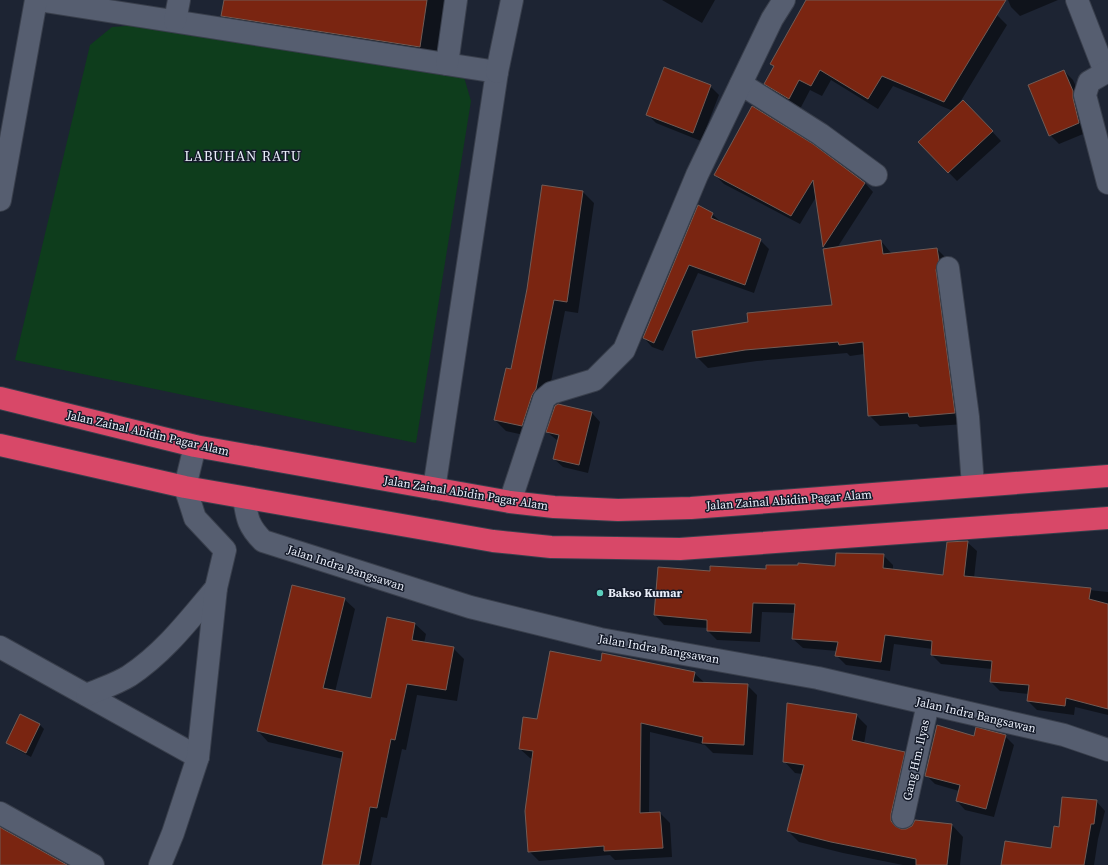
<svg xmlns="http://www.w3.org/2000/svg" width="1108" height="865" font-family="'Source Serif 4',serif">
<style>
.green{fill:#0e3d1c}
.shadow{fill:#0007}
.building{fill:#7a2511;stroke:#715b55}
.lines{fill:none;stroke-linecap:round;stroke-linejoin:round}
.minor-casing{stroke:#393f4c;stroke-width:24}
.highway-casing{stroke:#393f4c;stroke-width:24}
.minor{stroke:#565e70;stroke-width:22}
.highway{stroke:#d84868;stroke-width:22}
.poi-dot{fill:#5bcebc;stroke:#141a29;stroke-width:1.5}
.labels{text-anchor:middle;stroke-width:3;stroke-linejoin:round;paint-order:stroke}
.street-label{font-size:12px;fill:#eaeffa;stroke:#141a29}
.poi-label{font-size:12px;font-weight:bold;fill:#eaeffa;stroke:#141a29;text-anchor:start}
.quarter-label{font-size:14px;letter-spacing:1px;fill:#eaeffa;stroke:#141a29}
</style>
<rect width="100%" height="100%" fill="#1d2433"/>
<polygon class="green" points="141,25 464,77 471,101 416,443 15,360 90,45 112,27"/>
<g class="shadow">
<polygon points="225,0 445,0 436,63 239,32 223,16"/>
<polygon points="662,0 715,0 702,23"/>
<polygon points="808,0 972,0 997,15 1007,25 959,104 972,110 1001,141 957,181 919,142 953,111 893,86 878,109 831,80 822,96 810,90 800,109 776,94 766,84"/>
<polygon points="1008,0 1058,0 1020,16 1011,7"/>
<polygon points="1064,71 1073,80 1082,100 1088,132 1059,144 1050,135"/>
<polygon points="710,86 719,95 701,141 656,123 647,114"/>
<polygon points="753,107 865,183 873,192 837,248 881,241 892,254 937,249 948,260 965,424 920,427 917,424 880,426 869,415 864,354 850,356 847,353 757,361 708,368 697,357 749,323 833,306 827,249 824,247 816,197 800,224 724,184 715,175"/>
<polygon points="543,187 583,192 594,203 578,313 565,311 548,397 533,437 506,431 495,420 512,371 528,289"/>
<polygon points="712,214 721,222 760,240 769,249 754,293 698,273 663,351 652,347 644,338"/>
<polygon points="592,413 600,422 588,473 563,467 554,459 558,441 547,432"/>
<polygon points="967,542 977,551 974,578 1108,592 1108,715 1075,707 1074,715 1037,710 1028,701 1029,694 1000,691 991,682 992,669 941,664 932,655 933,649 894,644 890,671 846,665 836,655 837,651 803,648 793,639 796,613 762,612 760,642 717,640 708,631 708,628 664,625 655,615 659,568 711,572 836,567 883,555 893,565 893,570 944,576"/>
<polygon points="344,599 355,609 335,692 371,700 415,624 426,634 424,643 453,648 464,659 457,701 417,695 406,750 402,749 387,818 381,817 371,865 323,865 343,759 268,742 258,731"/>
<polygon points="602,662 694,673 705,683 747,685 757,695 753,755 713,753 705,745 650,732 649,813 660,813 670,823 672,857 615,860 610,855 539,861 529,851 533,759 530,758 520,749 538,720"/>
<polygon points="856,715 867,726 864,744 904,753 915,764 902,830 952,825 963,837 960,865 903,865 843,853 799,842 788,831 802,774 795,773 784,761"/>
<polygon points="21,716 40,725 44,729 31,757 12,747 8,743"/>
<polygon points="1005,736 1014,745 994,817 965,810 957,801 959,791 935,784 926,775 974,737"/>
<polygon points="1096,801 1105,811 1098,839 1094,865 1002,865 1052,849 1060,828"/>
</g>
<g class="building">
<polygon points="224,0 427,0 420,47 221,16"/>
<polygon points="806,0 1006,0 944,102 882,76 868,99 820,70 811,86 799,80 789,99 764,84 774,66 770,64"/>
<polygon points="664,67 711,85 693,133 646,115"/>
<polygon points="1064,70 1073,91 1073,98 1079,123 1049,136 1028,85"/>
<polygon points="963,100 993,131 948,173 918,142"/>
<polygon points="752,106 813,144 865,183 823,247 813,180 791,216 714,175"/>
<polygon points="542,185 583,191 567,302 554,300 536,389 532,395 522,426 494,420 506,368 511,369 527,289"/>
<polygon points="698,205 713,213 711,218 761,239 745,285 689,265 654,343 643,338"/>
<polygon points="881,240 883,254 937,248 939,260 936,270 955,413 909,417 908,413 868,416 863,342 839,345 838,342 745,350 696,358 692,331 748,322 747,313 832,305 823,249"/>
<polygon points="558,404 592,412 579,465 553,459 559,435 546,432 555,406"/>
<polygon points="968,541 964,576 1091,588 1089,599 1108,604 1108,709 1066,698 1065,706 1027,701 1029,685 990,682 992,661 931,655 932,641 885,635 881,662 835,656 838,642 792,639 795,604 753,603 751,633 707,631 707,620 654,615 658,567 710,571 710,566 766,569 766,565 798,565 798,563 835,566 836,553 884,554 883,568 943,575 947,542"/>
<polygon points="292,585 345,598 323,688 371,698 387,617 415,623 412,640 454,647 446,690 407,684 395,740 391,739 377,808 370,807 359,865 322,865 343,752 257,731"/>
<polygon points="550,651 601,661 602,653 695,672 693,682 748,684 744,745 702,743 703,737 641,723 640,813 660,812 663,848 604,851 604,846 528,852 525,811 533,751 519,749 523,717 537,719"/>
<polygon points="787,703 857,714 852,740 905,752 891,814 891,821 895,826 901,829 906,829 912,826 915,820 952,824 947,865 916,865 916,859 831,842 787,831 804,765 783,762"/>
<polygon points="20,714 40,724 26,753 6,743"/>
<polygon points="937,725 974,736 976,727 1006,735 986,809 956,801 960,785 925,776"/>
<polygon points="1062,797 1097,800 1094,824 1091,824 1084,865 1001,865 1005,841 1051,848 1054,826 1059,827"/>
<polygon points="0,827 3,829 67,865 0,865"/>
</g>
<g class="lines">
<g class="minor-casing">
<g id="minor">
<polyline points="38,0 497,72 434,489"/>
<polyline points="1077,0 1105,72"/>
<polyline points="175,21 179,0"/>
<polyline points="447,64 456,0"/>
<polyline points="1108,71 1089,82 1085,95 1108,183"/>
<polyline points="497,72 512,0"/>
<polyline points="741,84 820,134 876,175"/>
<polyline points="0,200 36,0"/>
<polyline points="948,268 968,417 973,486"/>
<path d="M244 498C247 518 248 526 263 541L470 607 600 639 818 678 1064 735 1108 750"/>
<polyline points="510,502 544,399 551,393 594,380 624,350 697,175 772,19 784,0"/>
<polyline points="0,647 198,757"/>
<path d="M87 695C100 689 116 684 129 676 164 653 189 620 216 588"/>
<polyline points="0,813 93,865"/>
<polyline points="903,817 928,704"/>
<polyline points="160,865 173,833 198,757 216,588 225,550 195,518 185,487 195,446"/>
</g>
</g>
<g class="highway-casing">
<g id="highway">
<polyline points="0,398 195,446 510,502 554,507 618,510 691,508 1108,476"/>
<polyline points="0,445 185,487 493,541 551,547 680,549 1108,518"/>
</g>
</g>
<use href="#minor" class="minor"/>
<use href="#highway" class="highway"/>
</g>
<circle class="poi-dot" cx="600" cy="593" r="4"/>
<g class="labels">
<g class="street-label">
<text transform="translate(148 433) rotate(13)" y="4">Jalan Zainal Abidin Pagar Alam</text>
<text transform="translate(466 493) rotate(9)" y="4">Jalan Zainal Abidin Pagar Alam</text>
<text transform="translate(789 500) rotate(-4)" y="4">Jalan Zainal Abidin Pagar Alam</text>
<text transform="translate(346 568) rotate(18)" y="4">Jalan Indra Bangsawan</text>
<text transform="translate(659 649) rotate(10)" y="4">Jalan Indra Bangsawan</text>
<text transform="translate(976 715) rotate(13)" y="4">Jalan Indra Bangsawan</text>
<text transform="translate(916 760) rotate(-77)" y="4">Gang Hm. Ilyas</text>
</g>
<g class="poi-label">
<text x="608" y="597">Bakso Kumar</text>
</g>
<g class="quarter-label">
<text x="243" y="161">LABUHAN RATU</text>
</g>
</g>
</svg>
